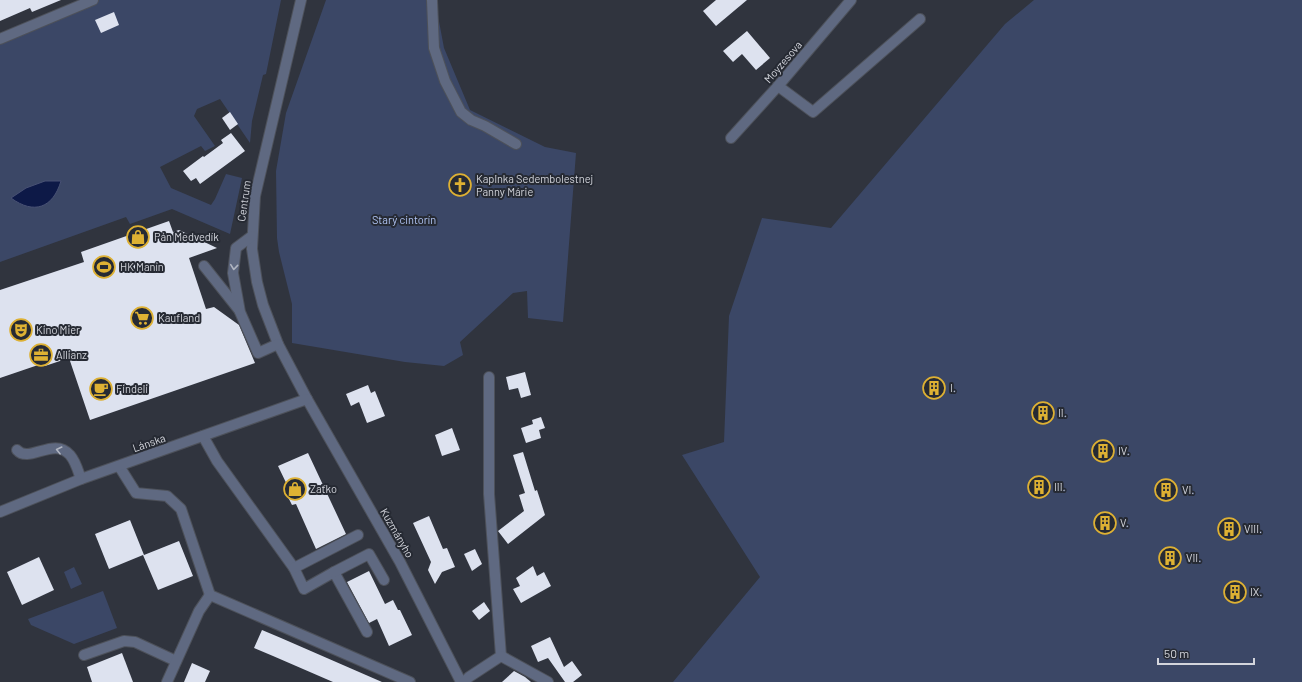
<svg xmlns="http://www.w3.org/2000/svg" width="1302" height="682" font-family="Barlow,sans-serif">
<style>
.green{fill:#3b4766}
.water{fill:#0d1947;stroke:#485174}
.building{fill:#dde2ef}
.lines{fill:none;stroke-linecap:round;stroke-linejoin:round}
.minor-casing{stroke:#4d515a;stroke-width:12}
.minor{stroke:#5f6981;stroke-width:10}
.oneway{stroke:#b0b5c1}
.labels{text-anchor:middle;stroke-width:4;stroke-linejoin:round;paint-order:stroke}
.street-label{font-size:11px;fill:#d3d5dc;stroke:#262a33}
.poi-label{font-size:11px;fill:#d3d5dc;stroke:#262a33;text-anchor:start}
.park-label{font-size:11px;fill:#b2c6f6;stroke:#262a33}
</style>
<rect width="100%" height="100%" fill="#30343e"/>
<g class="green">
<polygon points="93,0 281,0 266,74 263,75 252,121 250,143 220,99 197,109 194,116 215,146 205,151 201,146 160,167 171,188 211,205 215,199 226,174 242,178 230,234 172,209 130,224 126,217 0,262 0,39"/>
<polygon points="326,0 435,0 444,48 470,110 545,147 576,153 563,322 528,318 527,291 513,293 460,342 463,355 444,366 405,362 292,343 292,304 279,252 277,238 276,171 286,113"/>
<polygon points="1034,0 1302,0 1302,682 673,682 760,577 682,455 724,442 729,316 762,218 831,228 1005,24"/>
<polygon points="74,567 82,584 71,589 64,572"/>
<polygon points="103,591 117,628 74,644 31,625 28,619"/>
</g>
<path class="water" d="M45 181H61C53 208 34 215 11 198L26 188Z"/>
<g class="building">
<polygon points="0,0 61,0 32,12 30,8 0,21"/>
<polygon points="716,0 747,0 716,26 703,11"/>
<polygon points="114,12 119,25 101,33 95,20"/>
<polygon points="747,31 770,58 756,70 742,54 733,62 723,51"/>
<polygon points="230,112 238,124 230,130 222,118"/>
<polygon points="231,133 245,151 200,184 196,178 191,181 183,171 203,156 204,157 223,143 221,140"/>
<polygon points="169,221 173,232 179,230 217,248 189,258 206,309 214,307 239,325 255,363 90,420 69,358 45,366 44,363 0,378 0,290 84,262 81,252"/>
<polygon points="525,372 531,395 521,398 518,388 509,390 506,377"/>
<polygon points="368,385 371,393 375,391 385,416 367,423 359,402 351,406 346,394"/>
<polygon points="541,417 545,428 539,430 541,438 526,443 521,428 533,424 532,420"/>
<polygon points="452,428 460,450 442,456 435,435"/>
<polygon points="523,452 535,491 537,490 545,515 508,544 498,531 524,511 519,495 525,493 513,455"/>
<polygon points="308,453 346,534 316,549 296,504 292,505 287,495 291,493 278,466"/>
<polygon points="429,516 443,549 447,548 455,567 442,572 435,584 428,570 431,562 413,523"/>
<polygon points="130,520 144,555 179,541 193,576 158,590 143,555 109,569 95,534"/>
<polygon points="475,549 482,564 472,571 464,554"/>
<polygon points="39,557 54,590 22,605 7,572"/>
<polygon points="533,566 537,576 544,572 551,586 521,603 513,589 520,586 516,578"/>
<polygon points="369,571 385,604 393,600 398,610 400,610 412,635 389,646 377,619 369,623 347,582"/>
<polygon points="484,602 490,611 479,620 472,611"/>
<polygon points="262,630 281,638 382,682 333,682 273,656 254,648"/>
<polygon points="550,637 564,667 572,661 582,675 573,682 565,682 548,658 538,662 531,646"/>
<polygon points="122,653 133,682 92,682 87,667"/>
<polygon points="192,663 210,671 205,682 184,682"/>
<polygon points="514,671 525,677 531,682 502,682"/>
</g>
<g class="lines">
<g class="minor-casing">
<g id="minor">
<polyline points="301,0 255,196 252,249 257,282 263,305 278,344 307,399 400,562 461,682"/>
<polyline points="432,0 434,48 445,81 461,112 471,120 485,126 516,144"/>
<polyline points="0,39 93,0"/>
<polyline points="778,86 813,112 920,19"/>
<polyline points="731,138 778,86 851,0"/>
<polyline points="252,236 236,248 233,273 240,312 258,353 278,344"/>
<polyline points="204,266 239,310"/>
<polyline points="489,377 489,494 501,656"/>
<polyline points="203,436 217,461 294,568 304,589 334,572 367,632"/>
<path d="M17 450C29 464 54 436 70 455 76 462 78 471 81 479"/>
<polyline points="119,466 136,493 167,496 181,509 210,595"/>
<polyline points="0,512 81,479 307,399"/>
<polyline points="294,568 358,535"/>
<polyline points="334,572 369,554 384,580"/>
<polyline points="84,655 124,641 135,642 176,661"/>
<polyline points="167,682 199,611 210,595 410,682"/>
<polyline points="464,682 469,677 501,656 548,682"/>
</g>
</g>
<use href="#minor" class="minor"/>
</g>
<defs><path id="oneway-chevron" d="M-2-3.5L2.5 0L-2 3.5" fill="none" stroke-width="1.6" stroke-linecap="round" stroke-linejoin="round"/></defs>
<g class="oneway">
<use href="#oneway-chevron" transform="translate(234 267) rotate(96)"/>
<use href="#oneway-chevron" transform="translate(59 450) rotate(-166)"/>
</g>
<defs>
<g id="church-ring" transform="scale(1.15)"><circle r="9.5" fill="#262a33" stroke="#deb133" stroke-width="1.5"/><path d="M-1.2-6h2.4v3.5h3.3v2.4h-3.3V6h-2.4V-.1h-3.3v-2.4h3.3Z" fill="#deb133"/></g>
<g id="shop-ring" transform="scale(1.15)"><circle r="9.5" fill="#262a33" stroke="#deb133" stroke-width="1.5"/><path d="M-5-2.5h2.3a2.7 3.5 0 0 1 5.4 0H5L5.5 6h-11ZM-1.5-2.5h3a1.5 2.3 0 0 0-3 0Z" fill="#deb133"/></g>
<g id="stadium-ring" transform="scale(1.15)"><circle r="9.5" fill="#262a33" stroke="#deb133" stroke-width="1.5"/><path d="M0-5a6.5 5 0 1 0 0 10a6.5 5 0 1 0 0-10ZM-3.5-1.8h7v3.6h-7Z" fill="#deb133"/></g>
<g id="supermarket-ring" transform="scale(1.15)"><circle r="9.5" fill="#262a33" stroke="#deb133" stroke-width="1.5"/><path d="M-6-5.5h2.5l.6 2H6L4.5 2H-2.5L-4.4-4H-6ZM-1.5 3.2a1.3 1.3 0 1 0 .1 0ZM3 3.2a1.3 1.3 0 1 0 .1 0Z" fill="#deb133"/></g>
<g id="theatre-ring" transform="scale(1.15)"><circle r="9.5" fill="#262a33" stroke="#deb133" stroke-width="1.5"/><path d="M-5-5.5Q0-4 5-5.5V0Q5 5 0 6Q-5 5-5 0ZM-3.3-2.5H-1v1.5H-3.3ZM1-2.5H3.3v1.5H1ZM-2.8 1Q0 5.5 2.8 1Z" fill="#deb133"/></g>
<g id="office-ring" transform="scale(1.15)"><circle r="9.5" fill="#262a33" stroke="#deb133" stroke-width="1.5"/><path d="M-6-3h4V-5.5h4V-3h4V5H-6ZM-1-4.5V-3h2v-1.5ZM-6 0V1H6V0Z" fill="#deb133"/></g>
<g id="building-ring" transform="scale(1.15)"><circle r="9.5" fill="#262a33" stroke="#deb133" stroke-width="1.5"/><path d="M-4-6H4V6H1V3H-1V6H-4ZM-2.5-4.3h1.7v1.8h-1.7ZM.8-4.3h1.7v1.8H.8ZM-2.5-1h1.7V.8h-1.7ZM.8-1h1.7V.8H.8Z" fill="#deb133"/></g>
<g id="cafe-ring" transform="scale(1.15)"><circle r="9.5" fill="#262a33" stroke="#deb133" stroke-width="1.5"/><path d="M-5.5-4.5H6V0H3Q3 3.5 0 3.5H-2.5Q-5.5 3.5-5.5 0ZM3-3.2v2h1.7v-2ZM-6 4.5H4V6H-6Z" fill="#deb133"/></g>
</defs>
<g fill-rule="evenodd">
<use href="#church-ring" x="460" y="185"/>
<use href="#shop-ring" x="138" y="237"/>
<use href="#stadium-ring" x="104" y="267"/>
<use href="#supermarket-ring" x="142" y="318"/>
<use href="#theatre-ring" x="21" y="330"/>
<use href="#office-ring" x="41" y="355"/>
<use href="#building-ring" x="934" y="388"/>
<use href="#cafe-ring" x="101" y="389"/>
<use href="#building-ring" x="1043" y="413"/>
<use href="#building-ring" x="1103" y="451"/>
<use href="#building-ring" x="1039" y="487"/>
<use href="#shop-ring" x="295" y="489"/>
<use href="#building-ring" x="1166" y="490"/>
<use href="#building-ring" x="1105" y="523"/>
<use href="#building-ring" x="1229" y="529"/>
<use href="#building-ring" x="1170" y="558"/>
<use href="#building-ring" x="1235" y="592"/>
</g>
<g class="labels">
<g class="street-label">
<text transform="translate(783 62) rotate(-49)" y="4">Moyzesova</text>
<text transform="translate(244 201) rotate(-82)" y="4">Centrum</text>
<text transform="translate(149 443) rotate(-19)" y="4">Lánska</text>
<text transform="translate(397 533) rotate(60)" y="4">Kuzmányho</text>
</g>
<g class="poi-label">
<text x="476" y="183">Kaplnka Sedembolestnej<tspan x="476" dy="13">Panny Márie</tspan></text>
<text x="154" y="241">Pán Medvedík</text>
<text x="120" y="271">HK Manín</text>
<text x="158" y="322">Kaufland</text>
<text x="36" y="334">Kino Mier</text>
<text x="56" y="359">Allianz</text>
<text x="950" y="392">I.</text>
<text x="116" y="393">Findeli</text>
<text x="1058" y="417">II.</text>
<text x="1118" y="455">IV.</text>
<text x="1054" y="491">III.</text>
<text x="310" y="493">Zaťko</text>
<text x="1182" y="494">VI.</text>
<text x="1120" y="527">V.</text>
<text x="1244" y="533">VIII.</text>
<text x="1186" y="562">VII.</text>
<text x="1250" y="596">IX.</text>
</g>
<g class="park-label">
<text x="404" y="224">Starý cintorín</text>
</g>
</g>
<path d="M1158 658v6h96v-6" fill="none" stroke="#d3d5dc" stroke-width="2"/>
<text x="1164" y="658" font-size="12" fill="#d3d5dc" stroke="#262a33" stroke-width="3" paint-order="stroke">50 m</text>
</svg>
